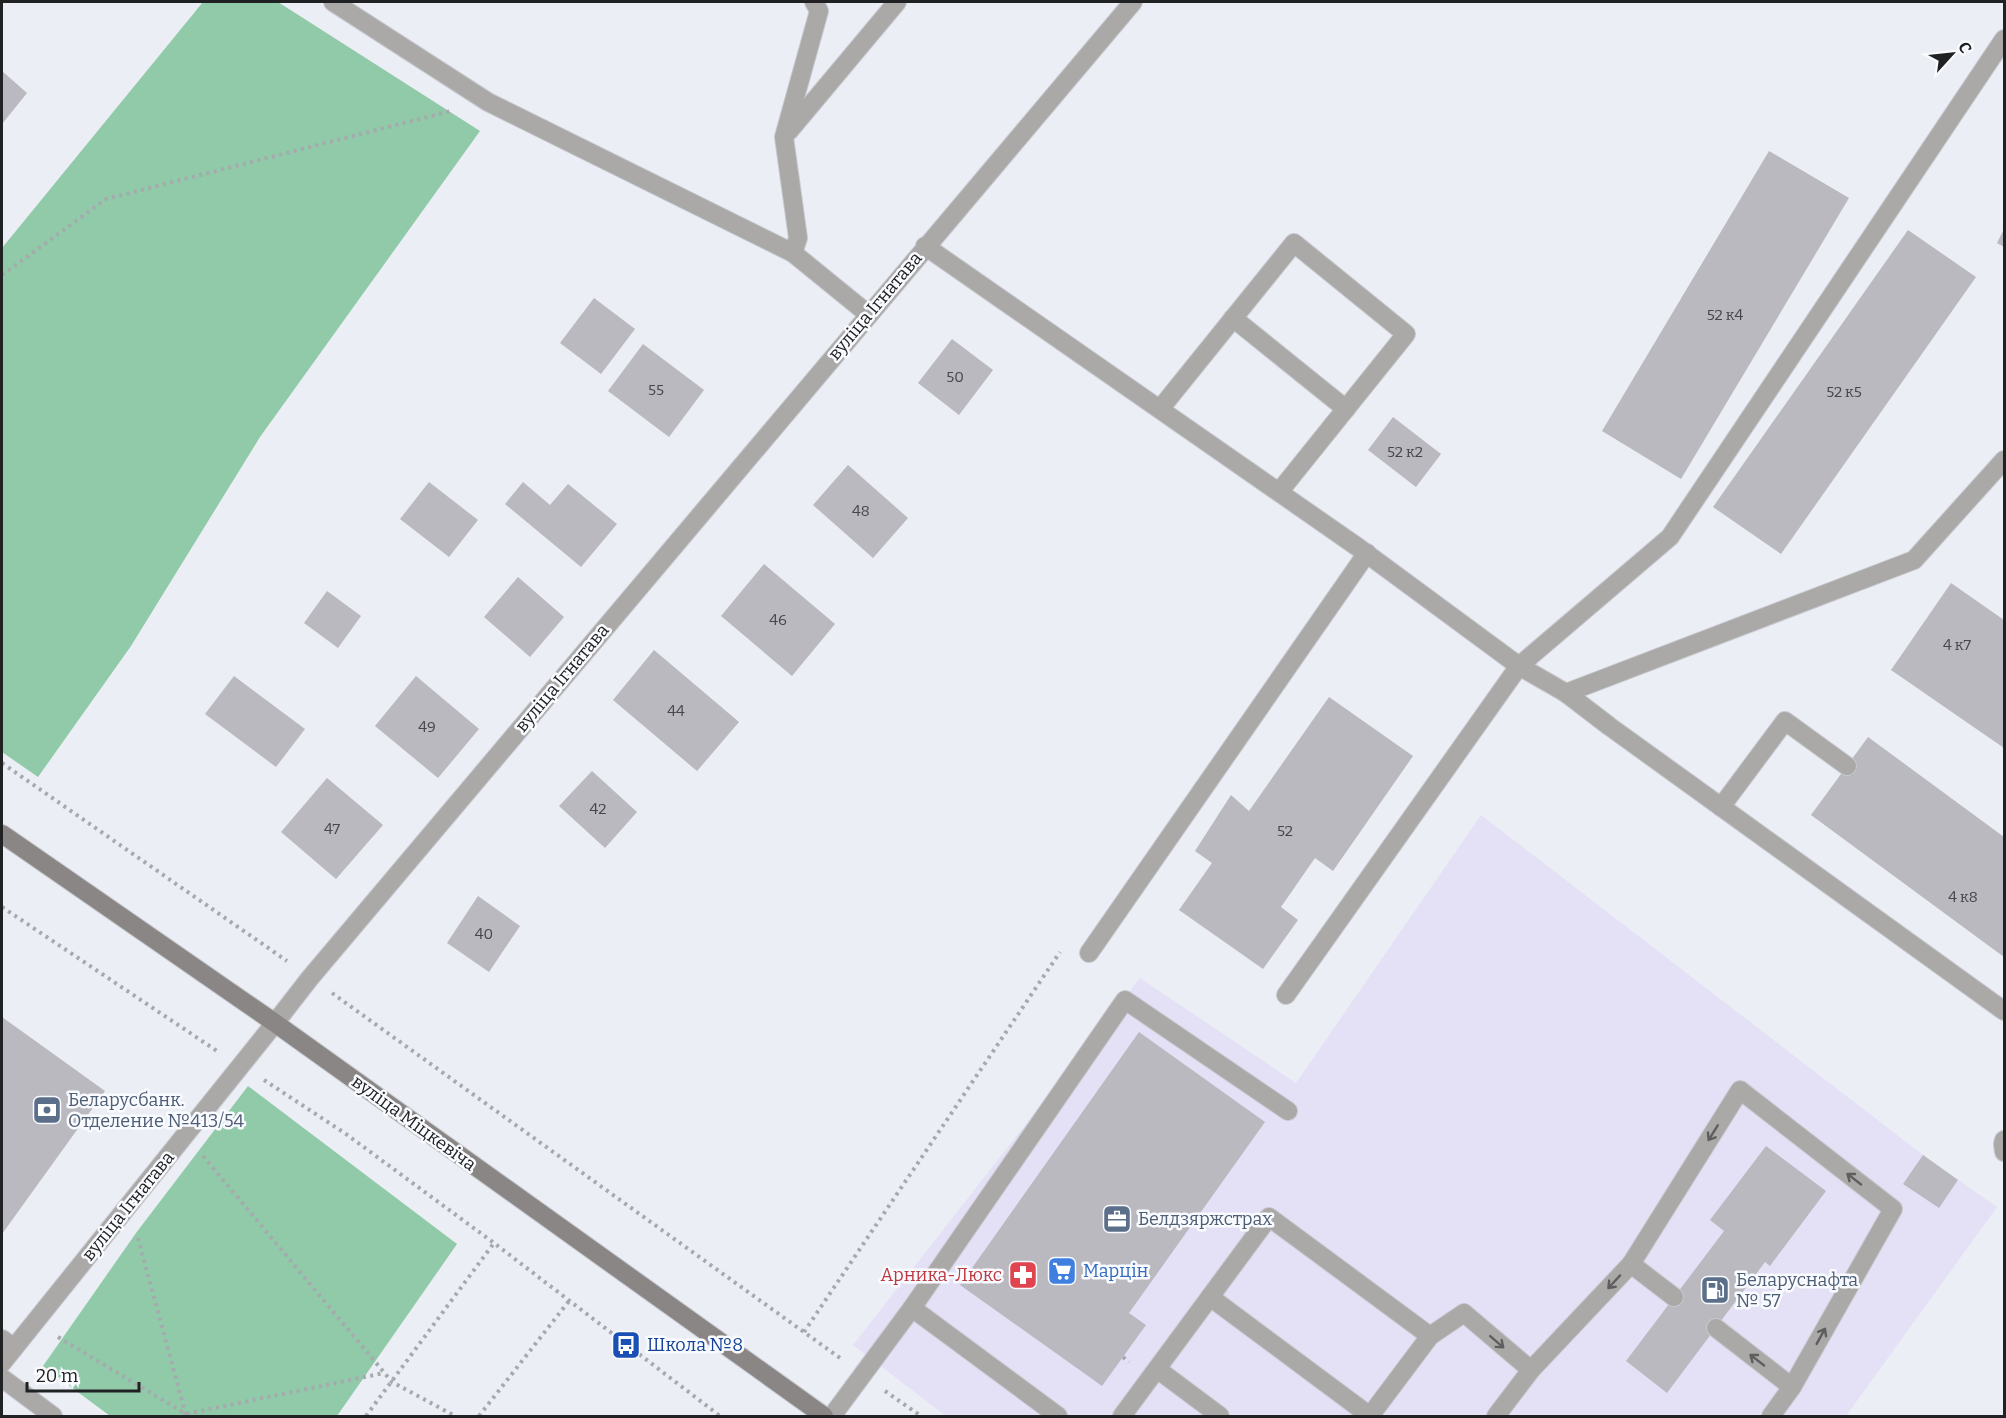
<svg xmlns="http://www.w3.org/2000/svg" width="2006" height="1418" font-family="Bitter,serif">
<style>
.commercial{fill:#e4e1f7}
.green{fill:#90caa9}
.building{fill:#b9b9bf}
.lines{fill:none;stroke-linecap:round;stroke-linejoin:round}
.service-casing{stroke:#c6c9ce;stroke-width:20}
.minor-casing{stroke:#c6c9ce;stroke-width:20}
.tertiary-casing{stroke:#c6c9ce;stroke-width:20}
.secondary-casing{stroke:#c6c9ce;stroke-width:20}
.path{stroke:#a6a9ad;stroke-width:4;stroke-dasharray:3 4.5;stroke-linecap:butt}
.service{stroke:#aba8a8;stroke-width:18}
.minor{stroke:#aba8a8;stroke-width:18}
.tertiary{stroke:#aba8a8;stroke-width:18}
.secondary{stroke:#8a8686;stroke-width:18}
.oneway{stroke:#5f5e5f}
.labels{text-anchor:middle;stroke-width:5;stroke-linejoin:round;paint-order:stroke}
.number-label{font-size:15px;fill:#46474a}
.street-label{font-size:18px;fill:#202123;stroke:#f9fbff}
.service-label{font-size:18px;fill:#4e5e75;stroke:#f9fbff;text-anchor:start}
.shop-label{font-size:18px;fill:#366cbe;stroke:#f9fbff;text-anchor:start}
.health-label{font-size:18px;fill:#be3a42;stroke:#f9fbff;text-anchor:end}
.transit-label{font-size:18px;fill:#164399;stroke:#f9fbff;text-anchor:start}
</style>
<rect width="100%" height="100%" fill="#ebeef4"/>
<polygon class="commercial" points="1481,815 1923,1155 1997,1207 1846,1416 946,1416 853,1345 1140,978 1296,1083"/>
<g class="green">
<polygon points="203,2 278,2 480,131 260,437 131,646 38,777 2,752 2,248"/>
<polygon points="248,1086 457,1244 337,1416 110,1416 43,1366 136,1233"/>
</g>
<g class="building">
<polygon points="2,71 27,93 2,124"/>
<polygon points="1769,151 1849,198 1681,479 1602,431"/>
<polygon points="2004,229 2004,247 1997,243"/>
<polygon points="1908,230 1976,277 1781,554 1713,507"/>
<polygon points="594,298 635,329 601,374 560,343"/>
<polygon points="952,339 993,370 959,415 918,383"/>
<polygon points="643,344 704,390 669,437 608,391"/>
<polygon points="1393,417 1441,454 1416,487 1368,450"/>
<polygon points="848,465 908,518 873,558 813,505"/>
<polygon points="429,482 478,520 449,557 400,519"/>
<polygon points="523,482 550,505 568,484 617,524 581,567 505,504"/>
<polygon points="764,564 835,624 792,676 721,616"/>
<polygon points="518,577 564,617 530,657 484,617"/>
<polygon points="1951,583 2004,620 2004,748 1891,670"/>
<polygon points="327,591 361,616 338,648 304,623"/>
<polygon points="654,650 739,722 697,771 613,700"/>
<polygon points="234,676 305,729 276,767 205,714"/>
<polygon points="416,676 479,729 438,778 375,726"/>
<polygon points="1329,697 1413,756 1333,871 1315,858 1281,907 1298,920 1263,969 1179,910 1212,863 1195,851 1231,795 1249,811"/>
<polygon points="1868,737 2004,837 2004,957 1811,815"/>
<polygon points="592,771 637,812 605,848 559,806"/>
<polygon points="327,778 383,825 336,879 281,832"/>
<polygon points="478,896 520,926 489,972 447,943"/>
<polygon points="2,1017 105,1091 2,1234"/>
<polygon points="1139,1032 1265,1122 1129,1313 1146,1325 1102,1386 960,1285"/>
<polygon points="1766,1146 1826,1191 1770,1266 1765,1262 1667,1393 1626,1361 1724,1231 1710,1220"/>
<polygon points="1923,1155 1958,1180 1939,1208 1903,1184"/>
</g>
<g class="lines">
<g class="service-casing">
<g id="service">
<polyline points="789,131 897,2"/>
<polyline points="925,246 1359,548 1519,666 1566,693 1609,726 2004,1011"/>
<polyline points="793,253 798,238 784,137 819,11 814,2"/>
<polyline points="1233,318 1346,409"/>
<polyline points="1160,409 1294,243 1406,334 1279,492"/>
<polyline points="1566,693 1914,560 2004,460"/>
<polyline points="1721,807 1785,721 1847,766"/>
<polyline points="1089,953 1367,553"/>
<polyline points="1286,995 1519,666 1670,537 2004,39"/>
<polyline points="2004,1140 2003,1144 2004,1152"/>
<polyline points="1631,1264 1740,1090 1893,1209 1792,1387"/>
<polyline points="1210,1297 1370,1416"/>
<polyline points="912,1308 1125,1000 1288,1111"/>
<polyline points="1716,1328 1792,1387 1771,1416"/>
<polyline points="2,1339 14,1348"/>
<polyline points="1157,1369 1220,1416"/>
<polyline points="2,1378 53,1416"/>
<polyline points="832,1416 912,1308 1058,1416"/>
<polyline points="1122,1416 1269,1217 1430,1336"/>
<polyline points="1370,1416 1430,1336 1464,1313 1531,1370"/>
<polyline points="1496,1416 1531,1370 1631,1264 1674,1297"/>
</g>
</g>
<g class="minor-casing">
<g id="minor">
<polyline points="333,2 488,102 793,253 868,314"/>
<polyline points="2,1363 275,1023"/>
</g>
</g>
<g class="tertiary-casing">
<polyline id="tertiary" points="275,1023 310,978 1133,2"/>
</g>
<g class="secondary-casing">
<polyline id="secondary" points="2,834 275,1023 824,1416"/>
</g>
<g class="path">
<polyline points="2,275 106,199 451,111"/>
<polyline points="2,763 287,961"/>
<polyline points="2,907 217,1051"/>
<polyline points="332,993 840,1358"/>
<polyline points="264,1080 346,1134 494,1243 720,1416"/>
<polyline points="203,1156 392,1382 455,1416"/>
<polyline points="138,1238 186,1416"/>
<polyline points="804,1332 1060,952"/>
<polyline points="58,1337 186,1414 384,1373"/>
<polyline points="1123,1357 1129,1362"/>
<polyline points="885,1391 921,1416"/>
<polyline points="366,1416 494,1243"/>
<polyline points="479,1416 569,1301"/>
</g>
<use href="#service" class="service"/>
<use href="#minor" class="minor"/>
<use href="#tertiary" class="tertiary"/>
<use href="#secondary" class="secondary"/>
</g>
<defs><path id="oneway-shaft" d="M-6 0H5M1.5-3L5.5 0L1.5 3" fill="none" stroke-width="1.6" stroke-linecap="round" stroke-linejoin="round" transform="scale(1.5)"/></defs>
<g class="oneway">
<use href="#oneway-shaft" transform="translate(1713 1133) rotate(122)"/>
<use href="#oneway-shaft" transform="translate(1854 1179) rotate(-142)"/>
<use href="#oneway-shaft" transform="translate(1614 1282) rotate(133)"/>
<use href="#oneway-shaft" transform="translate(1821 1336) rotate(-61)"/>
<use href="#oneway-shaft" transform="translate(1497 1342) rotate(41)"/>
<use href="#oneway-shaft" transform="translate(1757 1360) rotate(-142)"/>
</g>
<defs>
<g id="bank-square" transform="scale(1.5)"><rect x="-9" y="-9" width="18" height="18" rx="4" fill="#5c6f8a" stroke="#f9fbff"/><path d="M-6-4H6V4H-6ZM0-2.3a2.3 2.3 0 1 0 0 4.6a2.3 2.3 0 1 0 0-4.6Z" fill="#fff"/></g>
<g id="office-square" transform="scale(1.5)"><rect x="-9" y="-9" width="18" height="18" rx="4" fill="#5c6f8a" stroke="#f9fbff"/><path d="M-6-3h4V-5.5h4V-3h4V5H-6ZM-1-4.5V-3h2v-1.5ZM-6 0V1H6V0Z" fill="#fff"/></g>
<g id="supermarket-square" transform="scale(1.5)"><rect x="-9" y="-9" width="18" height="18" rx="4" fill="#3f7fe0" stroke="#f9fbff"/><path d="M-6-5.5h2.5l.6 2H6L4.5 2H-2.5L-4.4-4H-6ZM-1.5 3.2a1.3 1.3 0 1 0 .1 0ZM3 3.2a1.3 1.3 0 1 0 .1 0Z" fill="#fff"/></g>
<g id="pharmacy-square" transform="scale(1.5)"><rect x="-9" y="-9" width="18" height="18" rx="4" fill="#e0444e" stroke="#f9fbff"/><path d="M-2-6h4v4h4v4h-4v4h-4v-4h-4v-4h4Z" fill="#fff"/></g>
<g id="fuel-square" transform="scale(1.5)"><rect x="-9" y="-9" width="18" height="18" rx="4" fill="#5c6f8a" stroke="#f9fbff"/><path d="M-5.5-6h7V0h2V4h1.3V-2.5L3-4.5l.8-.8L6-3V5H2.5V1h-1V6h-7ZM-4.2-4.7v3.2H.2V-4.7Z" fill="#fff"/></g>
<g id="bus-square" transform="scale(1.5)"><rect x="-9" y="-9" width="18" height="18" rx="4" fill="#1a4fb4" stroke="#f9fbff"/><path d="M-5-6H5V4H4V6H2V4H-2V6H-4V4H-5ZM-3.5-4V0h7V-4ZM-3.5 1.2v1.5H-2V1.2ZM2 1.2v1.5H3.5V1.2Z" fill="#fff"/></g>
</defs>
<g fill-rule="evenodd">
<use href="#bank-square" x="47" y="1110"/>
<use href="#office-square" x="1117" y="1219"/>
<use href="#supermarket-square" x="1062" y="1271"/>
<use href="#pharmacy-square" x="1023" y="1275"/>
<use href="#fuel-square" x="1715" y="1290"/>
<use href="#bus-square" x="626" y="1345"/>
</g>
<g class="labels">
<g class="number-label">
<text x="1725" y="320">52 к4</text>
<text x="955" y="382">50</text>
<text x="656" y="395">55</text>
<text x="1844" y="397">52 к5</text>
<text x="1405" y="457">52 к2</text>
<text x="861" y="516">48</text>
<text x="778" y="625">46</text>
<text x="1957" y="650">4 к7</text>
<text x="676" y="716">44</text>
<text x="427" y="732">49</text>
<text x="598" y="814">42</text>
<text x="332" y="834">47</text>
<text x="1285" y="836">52</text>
<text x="1963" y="902">4 к8</text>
<text x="484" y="939">40</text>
</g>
<g class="street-label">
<text transform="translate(875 306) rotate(-50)" y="6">вуліца Ігнатава</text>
<text transform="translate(562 678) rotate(-50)" y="6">вуліца Ігнатава</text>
<text transform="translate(414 1123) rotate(36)" y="6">вуліца Міцкевіча</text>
<text transform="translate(128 1206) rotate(-51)" y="6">вуліца Ігнатава</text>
</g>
<g class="service-label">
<text x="68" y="1106">Беларусбанк.<tspan x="68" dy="21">Отделение №413/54</tspan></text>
<text x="1138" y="1225">Белдзяржстрах</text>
<text x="1736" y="1286">Беларуснафта<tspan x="1736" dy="21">№ 57</tspan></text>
</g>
<g class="shop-label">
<text x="1083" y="1277">Марцін</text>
</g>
<g class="health-label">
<text x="1002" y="1281">Арника-Люкс</text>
</g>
<g class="transit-label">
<text x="647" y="1351">Школа №8</text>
</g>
</g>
<rect width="2006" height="1418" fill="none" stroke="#202123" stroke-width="6"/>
<g transform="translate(1952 54) rotate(63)" stroke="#f9fbff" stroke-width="4.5" paint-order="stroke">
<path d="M0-4.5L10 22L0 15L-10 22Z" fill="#202123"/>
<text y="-9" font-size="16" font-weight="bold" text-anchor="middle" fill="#202123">С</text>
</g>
<path d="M27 1382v9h112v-9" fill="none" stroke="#202123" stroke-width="3"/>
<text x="36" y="1382" font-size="18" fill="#202123" stroke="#f9fbff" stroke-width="4.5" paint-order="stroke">20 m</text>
</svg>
